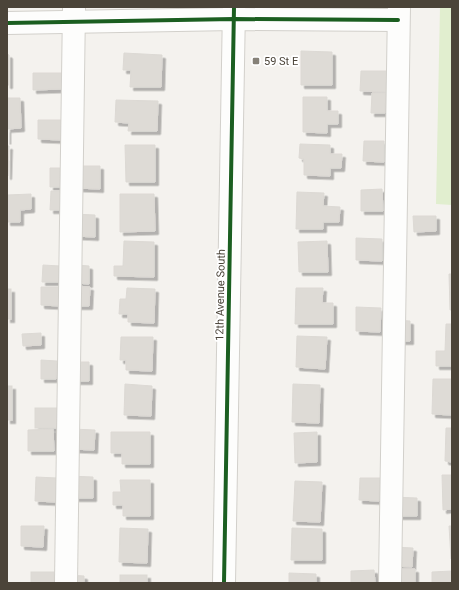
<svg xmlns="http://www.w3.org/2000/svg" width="459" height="590" font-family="Roboto,sans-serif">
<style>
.green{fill:#e1eecf}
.building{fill:#dedbd6;stroke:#dcd9d4;filter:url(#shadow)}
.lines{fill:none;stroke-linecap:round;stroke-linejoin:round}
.minor-casing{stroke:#d2d0cb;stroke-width:24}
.minor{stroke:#fdfdfc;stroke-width:22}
.cycleway-casing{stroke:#fff;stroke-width:6}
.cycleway{stroke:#1b5e20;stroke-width:4}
.poi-dot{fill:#868178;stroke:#fff;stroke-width:1.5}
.labels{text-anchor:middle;stroke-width:3.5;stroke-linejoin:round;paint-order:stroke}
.poi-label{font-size:11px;fill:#4b4439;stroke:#fff;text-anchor:start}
.street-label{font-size:11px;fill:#4b4439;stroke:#fff}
</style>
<defs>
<filter id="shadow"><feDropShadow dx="3.5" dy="3.5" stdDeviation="0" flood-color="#0004"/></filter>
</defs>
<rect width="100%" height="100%" fill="#f4f2ee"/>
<polygon class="green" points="440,7 452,7 452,205 436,204"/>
<g class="building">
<polygon points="301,51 332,52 332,85 301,85"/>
<polygon points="124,53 162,55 161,87 130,87 131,70 123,70"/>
<polygon points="7,54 9,55 9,85 7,85"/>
<polygon points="361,71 387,71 386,92 360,91"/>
<polygon points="33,73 63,73 63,89 33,90"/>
<polygon points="372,93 386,93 385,113 371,113"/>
<polygon points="303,97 327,97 327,111 338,111 338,124 327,124 327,133 303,132"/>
<polygon points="7,98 20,98 21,128 7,129 7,141"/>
<polygon points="116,100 158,101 157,131 128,131 129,123 115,122"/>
<polygon points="38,120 62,120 62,140 38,139"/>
<polygon points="364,141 384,141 384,162 363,161"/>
<polygon points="300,144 330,145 330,154 342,154 341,168 330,168 330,176 304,175 304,159 299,158"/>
<polygon points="125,145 155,145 155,182 126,182"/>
<polygon points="7,146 9,146 8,176 7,176"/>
<polygon points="75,166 100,166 100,189 75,188"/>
<polygon points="50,168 63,168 62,187 50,187"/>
<polygon points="382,189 383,211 361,211 361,190"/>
<polygon points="51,191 63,191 63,210 50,210"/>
<polygon points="297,192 324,193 323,206 340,207 339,222 323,222 323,229 296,229"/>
<polygon points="31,194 31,209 20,210 20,222 7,222 7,195"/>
<polygon points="120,194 154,194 155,231 120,232"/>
<polygon points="74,214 95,215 95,237 74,236"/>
<polygon points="413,216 436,216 436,231 414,232"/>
<polygon points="356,238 382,239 382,261 356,260"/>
<polygon points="124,241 154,242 154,277 114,276 114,266 123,266"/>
<polygon points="327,241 328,272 299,272 298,242"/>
<polygon points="43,265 60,266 59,282 42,282"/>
<polygon points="77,265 89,266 89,284 76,283"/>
<polygon points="449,274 452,274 452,310 450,310"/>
<polygon points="76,286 90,287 89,306 75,306"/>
<polygon points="41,287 61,287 61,306 41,305"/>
<polygon points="127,288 155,289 154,323 128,322 128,314 119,314 120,299 126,299"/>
<polygon points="296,288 323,288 322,303 333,303 333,324 295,324"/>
<rect x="7" y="289" width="4" height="30"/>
<polygon points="356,307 381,308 380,332 356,331"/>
<polygon points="396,320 410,321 410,341 395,341"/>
<polygon points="446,324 452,324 452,366 436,366 436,351 445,351"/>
<polygon points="41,333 41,345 23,346 22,334"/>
<polygon points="297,336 327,337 325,369 296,367"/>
<polygon points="121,337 153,337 152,371 126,370 126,360 120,360"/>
<polygon points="41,360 57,361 56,379 41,379"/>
<polygon points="76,362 89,362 89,381 75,381"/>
<polygon points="433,379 452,379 452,415 432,414"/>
<polygon points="125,384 152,386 151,416 124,415"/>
<polygon points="293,384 320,385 319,423 292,422"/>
<rect x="7" y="386" width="5" height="34"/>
<rect x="35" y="408" width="22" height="20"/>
<polygon points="446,428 452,428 452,462 445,461"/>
<polygon points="53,429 54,451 28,451 28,430"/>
<polygon points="72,429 95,430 94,450 71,449"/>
<polygon points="111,432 150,432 150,464 122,464 122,453 111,453"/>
<polygon points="317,432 317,462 295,463 294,433"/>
<polygon points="442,475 452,475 452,509 443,510"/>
<polygon points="69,476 93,477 93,498 68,498"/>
<polygon points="36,477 57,478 56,502 35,501"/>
<polygon points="360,478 380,478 379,501 359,500"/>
<polygon points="120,480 150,480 150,516 123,516 123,505 113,505 113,492 121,492"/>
<polygon points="295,481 322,482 320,522 293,521"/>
<polygon points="393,497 417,498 417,516 393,516"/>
<polygon points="21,526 44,526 43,547 21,546"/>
<polygon points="449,526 452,526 452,559 451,559"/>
<polygon points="120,528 148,529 147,563 119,562"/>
<polygon points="292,528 322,529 322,560 291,560"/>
<polygon points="394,547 413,548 412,567 393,566"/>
<polygon points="393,569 415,569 415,583 392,583"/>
<polygon points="374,570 375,583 351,583 351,571"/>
<polygon points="452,571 452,583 432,583 432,572"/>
<rect x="31" y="572" width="23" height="11"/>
<polygon points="289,573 316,574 316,583 289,583"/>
<polygon points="69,575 84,576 84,583 69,583"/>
<rect x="120" y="575" width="27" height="8"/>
</g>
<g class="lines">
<g class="minor-casing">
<g id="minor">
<polyline points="7,23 234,19 398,20"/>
<polyline points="66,583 74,7"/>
<polyline points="224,583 234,7"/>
<polyline points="390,583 399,7"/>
</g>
</g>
<use href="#minor" class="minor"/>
<g class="cycleway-casing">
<g id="cycleway">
<polyline points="7,23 234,19 398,20"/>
<polyline points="224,583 234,7"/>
</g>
</g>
<use href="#cycleway" class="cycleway"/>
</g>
<rect class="poi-dot" x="252" y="57" width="8" height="8" rx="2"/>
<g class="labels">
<g class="poi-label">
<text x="264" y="65">59 St E</text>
</g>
<g class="street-label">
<text transform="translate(220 295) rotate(-89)" y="4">12th Avenue South</text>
</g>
</g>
<rect width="459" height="590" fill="none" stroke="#4b4439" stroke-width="16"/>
</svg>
